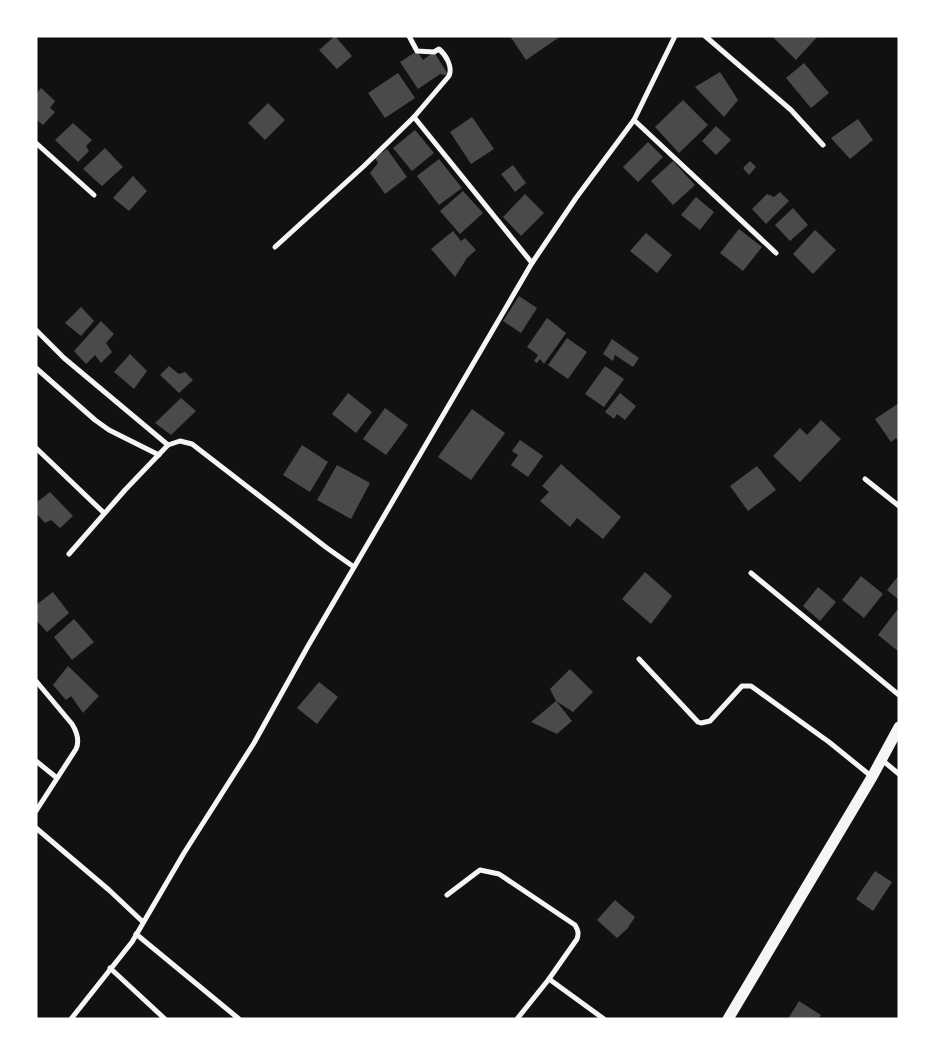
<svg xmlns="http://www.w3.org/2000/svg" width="935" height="1055" font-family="Montserrat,sans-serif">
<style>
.building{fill:#4a4a4a}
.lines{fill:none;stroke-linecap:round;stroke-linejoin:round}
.minor{stroke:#f5f5f5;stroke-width:5}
.primary{stroke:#f5f5f5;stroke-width:11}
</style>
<rect width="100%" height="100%" fill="#111"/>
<g class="building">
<polygon points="335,36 352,56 337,69 319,50"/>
<polygon points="510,36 561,36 526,60"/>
<polygon points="772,36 818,36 796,60"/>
<polygon points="417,51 423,60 434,52 449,76 440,74 418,89 400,62"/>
<polygon points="804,63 829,93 811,108 786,78"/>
<polygon points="720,72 738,100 724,117 695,87"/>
<polygon points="398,73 415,98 385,118 368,93"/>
<polygon points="41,88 55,101 50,108 55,112 43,125 36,119 36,94"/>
<polygon points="683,100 708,125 679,153 655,127"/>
<polygon points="268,103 285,120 265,140 248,123"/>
<polygon points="472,117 494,149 471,164 450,132"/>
<polygon points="858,119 873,140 850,159 831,138"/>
<polygon points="73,123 92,140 86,146 89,151 78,162 55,140"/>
<polygon points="716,126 731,140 716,155 702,141"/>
<polygon points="415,130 434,153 412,171 393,148"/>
<polygon points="648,142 663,157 638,182 623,167"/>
<polygon points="105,148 123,167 102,186 83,169"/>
<polygon points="387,149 407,177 385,194 370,173 378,163 375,158"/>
<polygon points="439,159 462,188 439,205 417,176"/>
<polygon points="673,161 695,185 673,205 651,181"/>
<polygon points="750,161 756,167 749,175 743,168"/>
<polygon points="513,165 526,183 515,192 501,174"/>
<polygon points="133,176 147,191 129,211 113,198"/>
<polygon points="463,191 483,213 460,234 440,211"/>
<polygon points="780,192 789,201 766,224 752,209 767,194 774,197"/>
<polygon points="525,194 544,213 521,236 503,217"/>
<polygon points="696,197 714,212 700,230 681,215"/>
<polygon points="793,208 808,225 790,241 775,225"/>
<polygon points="739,229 762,247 743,271 720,253"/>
<polygon points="815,230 836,250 813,274 793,254"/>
<polygon points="453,231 461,241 465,238 476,250 467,258 455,277 431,249"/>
<polygon points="646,233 672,255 657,273 630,251"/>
<polygon points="519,296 537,308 521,333 503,321"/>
<polygon points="81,307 94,321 81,336 65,323"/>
<polygon points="547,318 566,333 544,364 540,359 537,363 534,361 538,355 527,347"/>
<polygon points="101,321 114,334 106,343 112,352 101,363 95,355 86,364 74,351"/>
<polygon points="567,338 587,352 568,379 548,365"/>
<polygon points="612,339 639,358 633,367 615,355 613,361 603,354"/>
<polygon points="130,354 147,371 134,389 114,372"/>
<polygon points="169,366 179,374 185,372 193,380 179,393 160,375"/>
<polygon points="605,366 624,379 604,407 585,394"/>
<polygon points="348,393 372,412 356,433 332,414"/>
<polygon points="620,393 636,406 625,420 617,414 614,419 605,412"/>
<polygon points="181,398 196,411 171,435 155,423"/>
<polygon points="899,403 899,441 896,438 891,442 875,419"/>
<polygon points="385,408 408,425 386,455 363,439"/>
<polygon points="472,409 505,433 471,480 438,457"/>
<polygon points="821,420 841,439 800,482 773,456 800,428 807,435"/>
<polygon points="520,440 543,456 528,477 511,465 518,455 512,451"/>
<polygon points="302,445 328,462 310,492 283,475"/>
<polygon points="561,464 621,517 603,539 577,518 570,527 540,501 549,492 542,486"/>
<polygon points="337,465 370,483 351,519 317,500"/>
<polygon points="757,466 776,490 748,511 730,486"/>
<polygon points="50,492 73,516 60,528 51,520 45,523 36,513 36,503"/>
<polygon points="645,572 672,596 651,624 622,599"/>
<polygon points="899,575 899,600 887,590"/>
<polygon points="861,576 883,594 864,618 842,600"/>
<polygon points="818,587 836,602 820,621 803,606"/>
<polygon points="53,592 69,613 47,632 36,620 36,605"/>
<polygon points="897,610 899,612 898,651 878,635"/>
<polygon points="74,619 94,642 72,660 54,637"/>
<polygon points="68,666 99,696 83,713 71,696 66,700 53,685"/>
<polygon points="570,669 593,692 573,712 556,701 550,689"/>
<polygon points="319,682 338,697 317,724 297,708"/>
<polygon points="556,701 572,721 557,734 531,722"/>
<polygon points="875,871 892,882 873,911 856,899"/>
<polygon points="615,900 635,917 627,929 617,938 597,920"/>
<polygon points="799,1001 821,1015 818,1019 788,1019"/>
</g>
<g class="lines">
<g class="minor">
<polyline points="705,36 791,110 823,145"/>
<polyline points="414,117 532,263"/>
<polyline points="634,120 776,253"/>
<polyline points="36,143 94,195"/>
<path d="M275 247 364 166 414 117 449 76C453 67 446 55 439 49L434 52 417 51 409 36"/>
<polyline points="36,330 64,358 168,445"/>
<polyline points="36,368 95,420 109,430 159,455"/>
<polyline points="36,448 104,513"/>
<polyline points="865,479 899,506"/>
<polyline points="69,554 125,490 168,445 180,441 192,444 327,548 354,567"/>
<polyline points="751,573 899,695"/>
<polyline points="639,659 698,722 701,723 710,721 742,686 751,686 829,742 871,776"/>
<path d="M36 681 72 724C77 732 80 740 76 749L36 811"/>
<polyline points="882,760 899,774"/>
<polyline points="36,761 57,778"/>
<polyline points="36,828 109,890 143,922"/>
<path d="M447 895 480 870 499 874 575 925C578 930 579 933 577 939L549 979 517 1019"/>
<polyline points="136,934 239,1019"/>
<polyline points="110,968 165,1019"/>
<polyline points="549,979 604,1019"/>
<polyline points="71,1019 132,942 184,853 254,743 308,646 532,263 576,198 634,120 675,36"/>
</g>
<polyline class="primary" points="728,1019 872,777 899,727"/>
</g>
<rect width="935" height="1055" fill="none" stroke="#ffffff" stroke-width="75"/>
</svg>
